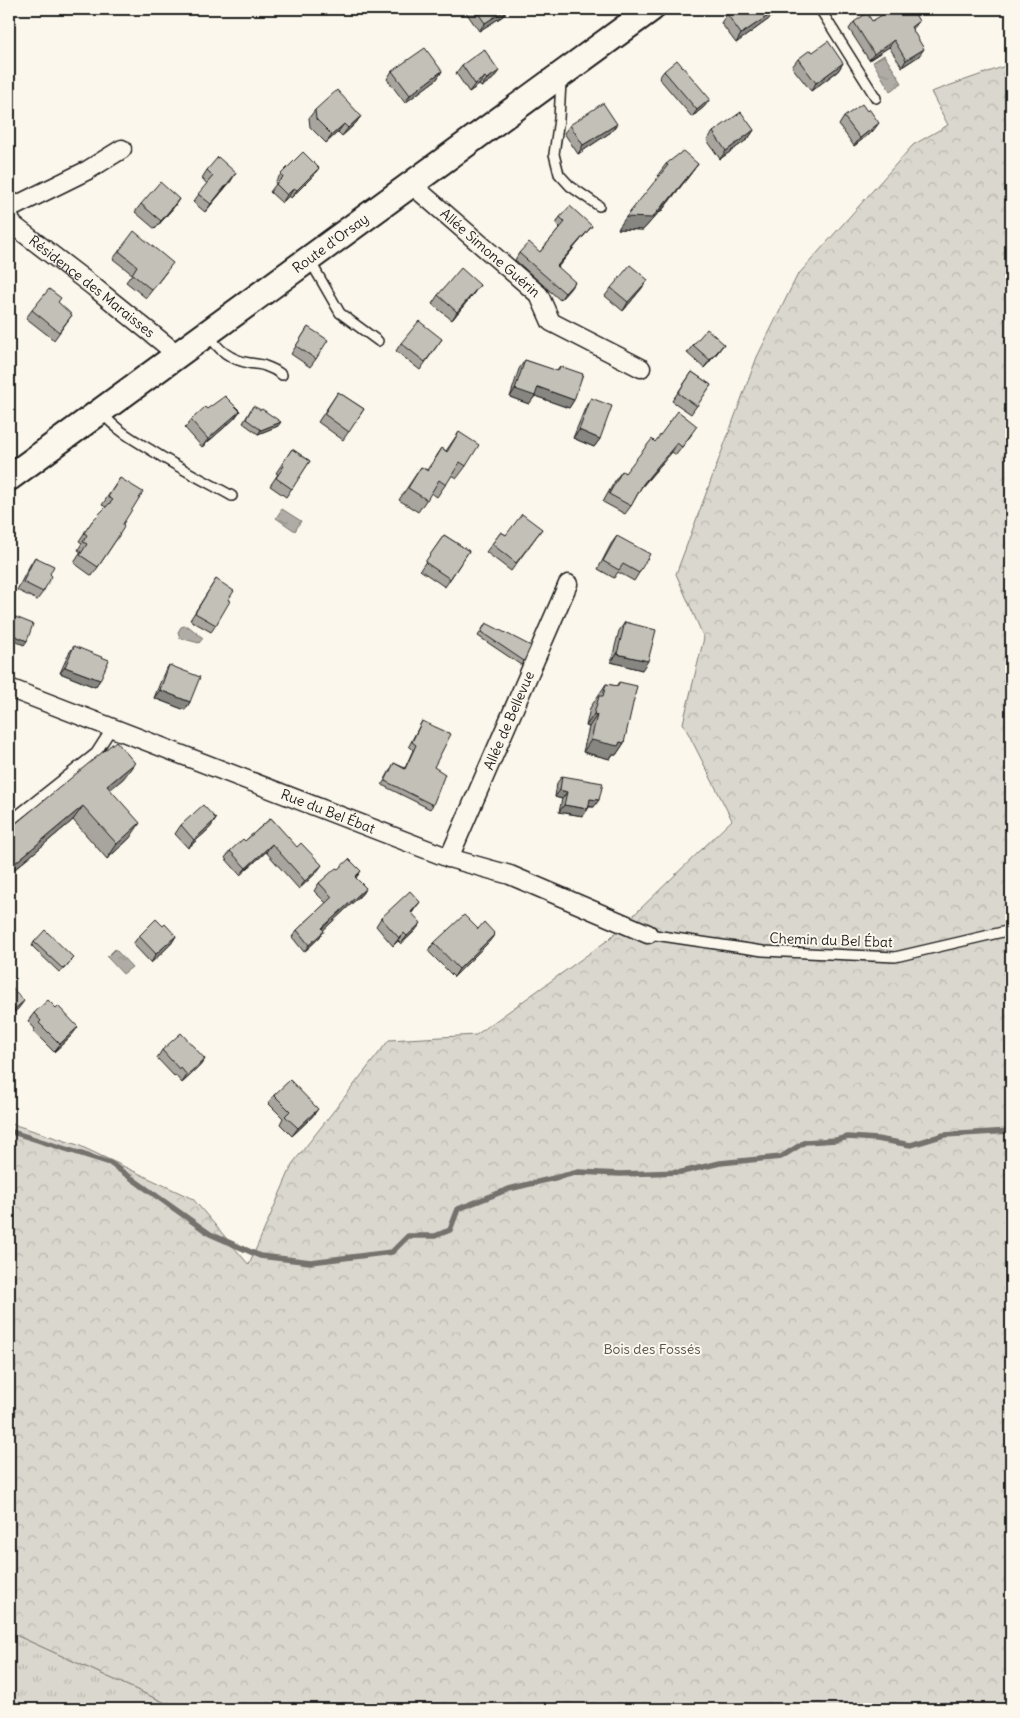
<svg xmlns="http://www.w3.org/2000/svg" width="1020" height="1718" font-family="Delius,sans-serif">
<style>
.grass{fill:url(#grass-tufts);stroke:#7b7a75}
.forest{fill:url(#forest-crowns);stroke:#7b7a75}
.water{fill:url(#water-ripples);stroke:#74726e}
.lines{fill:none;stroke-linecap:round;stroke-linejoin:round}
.stream{stroke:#74726e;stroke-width:5.5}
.lane-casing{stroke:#1c1c1c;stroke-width:12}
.street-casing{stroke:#1c1c1c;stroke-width:21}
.secondary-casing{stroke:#1c1c1c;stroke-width:29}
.lane{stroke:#fbf7ec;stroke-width:9}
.street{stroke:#fbf7ec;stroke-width:18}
.secondary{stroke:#fbf7ec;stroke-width:25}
.wall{fill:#a8a59e;stroke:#1c1c1c}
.shaded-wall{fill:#888681;stroke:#1c1c1c}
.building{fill:#c3c0b8;stroke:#1c1c1c}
.labels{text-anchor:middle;stroke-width:4;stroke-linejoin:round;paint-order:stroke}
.street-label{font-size:14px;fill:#1c1c1c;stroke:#fbf7ec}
.park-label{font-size:14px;fill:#555451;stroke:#fbf7ec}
</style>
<defs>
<pattern id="grass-tufts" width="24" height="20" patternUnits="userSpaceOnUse" patternTransform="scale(1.25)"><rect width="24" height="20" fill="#dad7ce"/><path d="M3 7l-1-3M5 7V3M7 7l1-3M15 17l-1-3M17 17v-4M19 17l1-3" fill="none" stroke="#bab8b0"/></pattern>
<pattern id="forest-crowns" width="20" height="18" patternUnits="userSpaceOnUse" patternTransform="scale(1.25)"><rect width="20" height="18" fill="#dad7ce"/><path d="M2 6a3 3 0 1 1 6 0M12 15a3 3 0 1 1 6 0" fill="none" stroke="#bab8b0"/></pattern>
<pattern id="water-ripples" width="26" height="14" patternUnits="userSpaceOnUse" patternTransform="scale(1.25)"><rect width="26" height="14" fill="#afaca5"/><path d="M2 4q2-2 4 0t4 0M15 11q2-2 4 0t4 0" fill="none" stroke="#96938d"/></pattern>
</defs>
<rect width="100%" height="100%" fill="#fbf7ec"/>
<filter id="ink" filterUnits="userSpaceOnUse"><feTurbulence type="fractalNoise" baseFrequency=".02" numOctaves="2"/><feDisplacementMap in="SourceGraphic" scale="10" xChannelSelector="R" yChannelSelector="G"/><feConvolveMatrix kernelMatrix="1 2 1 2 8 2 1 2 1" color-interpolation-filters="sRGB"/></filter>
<g filter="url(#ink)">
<polygon class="grass" points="9,1632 179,1709 9,1709"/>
<polygon class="forest" points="1011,64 1011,1709 179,1709 9,1632 9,1123 78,1145 193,1199 249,1265 293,1163 389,1040 476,1035 608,940 732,820 683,723 704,638 676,574 757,357 797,276 913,145 948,125 931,92"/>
<g class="water">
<polygon points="884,55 902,83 890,91 873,62"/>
<polygon points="282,509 301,521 295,531 276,518"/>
<polygon points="184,626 188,626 203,638 199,643 180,638 178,632 181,627"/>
<polygon points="115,949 132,967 123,974 107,957"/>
</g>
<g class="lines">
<polyline class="stream" points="9,1131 110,1163 210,1234 260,1256 311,1262 392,1252 408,1236 435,1236 450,1230 458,1209 509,1189 579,1172 620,1174 682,1172 720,1163 781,1157 805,1142 836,1140 848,1137 877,1139 911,1145 944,1135 1011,1131"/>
<g class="lane-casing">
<g id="lane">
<polyline points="820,9 876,98"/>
<polyline points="561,81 559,119 554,154 559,174 570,186 599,206"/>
<polyline points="309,259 340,313 378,341"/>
<path d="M209 334C217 350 232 360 249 363 254 364 260 364 265 366 271 368 277 371 282 375"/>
<path d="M102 413C115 429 134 440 151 450 177 467 205 481 232 496"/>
<polyline points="9,822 96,753 112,728"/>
<polyline points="648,934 763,951 895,957 1011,930"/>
</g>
</g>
<g class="street-casing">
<g id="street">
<path id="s1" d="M411 184 539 295 551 322 641 368"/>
<polyline points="9,209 88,170 122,149"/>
<path id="s2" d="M9 217 13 225 94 287 177 354"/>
<path id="s3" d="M9 688 449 858 510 875 648 934"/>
<path id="s4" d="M449 858 568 584"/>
</g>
</g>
<g class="secondary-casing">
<g id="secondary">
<path id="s5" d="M9 478 651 9"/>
</g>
</g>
<use href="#lane" class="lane"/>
<use href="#street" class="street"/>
<use href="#secondary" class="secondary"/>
</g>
<g class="wall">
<polygon points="467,9 508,9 503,16 479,31 465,11"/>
<polygon points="731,9 773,9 769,19 736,43 721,23 727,14 731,12 730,10"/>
<polygon points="872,21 919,21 914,28 913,29 919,56 902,67 889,47 869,60 849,29 854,22"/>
<polygon points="798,59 843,63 838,71 811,91 792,67"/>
<polygon points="462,65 493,79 481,87 479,85 469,92 456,73"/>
<polygon points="392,71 442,71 437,79 405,103 387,79"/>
<polygon points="664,71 705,106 692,117 659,78"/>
<polygon points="315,110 361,116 355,124 342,136 338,132 326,143 310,127 309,118"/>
<polygon points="844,117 873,131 854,146 839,125"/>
<polygon points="570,125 611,132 578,154 564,133"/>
<polygon points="754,130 748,139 720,159 707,140 713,132"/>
<polygon points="666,164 698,164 689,176 660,213 659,212 643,230 618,229 659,177 657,176"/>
<polygon points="207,170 231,181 205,212 193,202 207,184 202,178"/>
<polygon points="281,174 313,176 291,198 289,196 282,203 270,192 276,184 275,182"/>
<polygon points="141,204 174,207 155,229 135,212"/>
<polygon points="560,217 592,226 587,232 558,267 570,289 560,300 515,260 519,253 540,252 560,228 556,224"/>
<polygon points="119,251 167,271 146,298 126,282 132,274 113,259"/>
<polygon points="611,288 642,288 623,311 605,296"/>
<polygon points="474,293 452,320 432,304 438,295"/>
<polygon points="58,303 72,315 54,340 26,318 32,310"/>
<polygon points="308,327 316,359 310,367 291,354"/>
<polygon points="442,339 420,370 396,351 401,343"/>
<polygon points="693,345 718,352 704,368 687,353"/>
<polygon points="525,360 556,371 560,366 574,400 569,408 535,396 529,404 510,397 519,369"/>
<polygon points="692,372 711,385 691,414 672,401"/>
<polygon points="338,392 364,409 343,440 318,422"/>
<polygon points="591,398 600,439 594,447 573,438 586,406"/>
<polygon points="253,406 278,426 258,434 243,423"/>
<polygon points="207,409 240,411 234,419 202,447 185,428 191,420"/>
<polygon points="459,432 466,466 457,478 452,475 437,497 431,493 418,512 399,500 421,467 427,470 442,448 446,451"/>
<polygon points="692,434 676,455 672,452 641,488 631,506 625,514 603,502 616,479 622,471 625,473 655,442"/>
<polygon points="292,449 310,461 286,497 270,486 278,474 276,473"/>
<polygon points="120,478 123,524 118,537 92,576 74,563 81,552 78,550 82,543 79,541 93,520 106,507 102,505"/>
<polygon points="542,529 511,571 486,552 501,532 506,535"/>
<polygon points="444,535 469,551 445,587 420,570"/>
<polygon points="617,536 639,573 634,581 618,572 614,578 598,569 611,544"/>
<polygon points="35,557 50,574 43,592 37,600 17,590 30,565"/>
<polygon points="216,579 228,600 216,625 211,632 190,620"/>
<polygon points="625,622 642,670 611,662 619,631"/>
<polygon points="486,623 524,661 521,665 478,636"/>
<polygon points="74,646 100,680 95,687 60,673 69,653"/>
<polygon points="169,665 190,702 185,710 154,698 164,673"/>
<polygon points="619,682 624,743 616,755 612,755 610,759 583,752 589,727 586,726 590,708 606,684 616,686"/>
<polygon points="422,721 434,767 433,805 430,809 382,785 394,763 405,768 413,750 409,746"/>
<polygon points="562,776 594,807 589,807 588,809 583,816 559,812 562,799 555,797 557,783"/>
<polygon points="124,778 110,789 130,838 107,859 73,820 9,874 9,829"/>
<polygon points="271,818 316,873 299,889 266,852 240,875 225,858 230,851 245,841"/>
<polygon points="216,819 210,828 188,848 175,834 181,825"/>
<polygon points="338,869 361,871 356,878 366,888 361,895 323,930 324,931 319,938 304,952 292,937 297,930 326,903 314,891 319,883"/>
<polygon points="414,910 412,913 415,931 401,944 398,941 393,946 376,926 381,918"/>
<polygon points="478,929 489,942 454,977 428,951 434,943"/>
<polygon points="139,936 176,936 171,944 151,963 133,944"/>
<polygon points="34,942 74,958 60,973 32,946"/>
<polygon points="34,1013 72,1035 54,1052 33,1031 35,1029 28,1021"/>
<polygon points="162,1050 205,1059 199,1067 182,1083 175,1075 174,1076 157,1058"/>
<polygon points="274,1095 312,1117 292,1136 280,1124 283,1118 268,1103"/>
</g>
<g class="shaded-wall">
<polygon points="507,9 508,9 503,16 479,31 485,23"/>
<polygon points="775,11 769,19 736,43 741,34"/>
<polygon points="919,21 914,28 906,33 911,27"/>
<polygon points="894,40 889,47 869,60 874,54"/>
<polygon points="924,49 919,56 902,67 906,60"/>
<polygon points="843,63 838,71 811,91 816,83"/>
<polygon points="442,71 437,79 405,103 410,95"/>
<polygon points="499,71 493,79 481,87 487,79"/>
<polygon points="485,77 479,85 469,92 475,84"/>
<polygon points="710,99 705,106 692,117 697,110"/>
<polygon points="361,116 355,124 342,136 348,128"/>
<polygon points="879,123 873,131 854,146 860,138"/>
<polygon points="344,124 338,132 326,143 332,135"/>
<polygon points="617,124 611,132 578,154 583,145"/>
<polygon points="754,130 748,139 720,159 726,151"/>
<polygon points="698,164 689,176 660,213 668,201"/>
<polygon points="319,168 313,176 291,198 297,190"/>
<polygon points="236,173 231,181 205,212 211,204"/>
<polygon points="294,188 289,196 282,203 287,195"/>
<polygon points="179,199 174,207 155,229 161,221"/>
<polygon points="667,200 659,212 643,230 618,229 626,217"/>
<polygon points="592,226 587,232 552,273 557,266"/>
<polygon points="648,280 642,288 623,311 628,302"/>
<polygon points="575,282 570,289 560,300 565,293"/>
<polygon points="480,285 474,293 452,320 457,312"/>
<polygon points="724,344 718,352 704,368 710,360"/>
<polygon points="538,387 574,400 569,408 535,396 529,404 510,397 515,389"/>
<polygon points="240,411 234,419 202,447 208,439"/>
<polygon points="281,422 278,426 258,434 261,430"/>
<polygon points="579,430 600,439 594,447 573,438"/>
<polygon points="677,443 672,452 637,492 643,484"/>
<polygon points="9,633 27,641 24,645 9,639"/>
<polygon points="617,654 648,661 642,670 611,662"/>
<polygon points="65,667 100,680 95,687 60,673"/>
<polygon points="160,690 190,702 185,710 154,698"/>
<polygon points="594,714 597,715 589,727 586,726"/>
<polygon points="591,740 620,742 624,743 616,755 612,755 610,759 583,752"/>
<polygon points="135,763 124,778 97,801 107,786"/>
<polygon points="560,790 567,792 562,799 555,797"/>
<polygon points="590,799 599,800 594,807 585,806"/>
<polygon points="564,805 588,809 583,816 559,812"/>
<polygon points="83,806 73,820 9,874 9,868"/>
<polygon points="216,819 210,828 188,848 194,840"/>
<polygon points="140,823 130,838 107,859 117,844"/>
<polygon points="272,844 266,852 240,875 246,868"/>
<polygon points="322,865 316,873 299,889 305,881"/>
<polygon points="366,888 361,895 317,936 322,928"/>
<polygon points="420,902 414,910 405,920 411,912"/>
<polygon points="421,923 415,931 401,944 407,936"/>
<polygon points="324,931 319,938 304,952 309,945"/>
<polygon points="404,933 398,941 393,946 399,938"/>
<polygon points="495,934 489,942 454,977 459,969"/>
<polygon points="176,936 171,944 151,963 156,954"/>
<polygon points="24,1001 18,1009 9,1017 9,1014"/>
<polygon points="78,1027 72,1035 54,1052 60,1044"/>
<polygon points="205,1059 199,1067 182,1083 187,1075"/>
<polygon points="318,1109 312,1117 292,1136 298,1128"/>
</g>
<g class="building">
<polygon points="475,9 507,9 485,23"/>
<polygon points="735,9 773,9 775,11 741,34 727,14"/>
<polygon points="892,9 912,9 919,21 911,27 924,49 906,60 894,40 874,54 854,22 867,13 872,21"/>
<polygon points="828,41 843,63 816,83 798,59 810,50 813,52"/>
<polygon points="425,48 442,71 410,95 392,71"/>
<polygon points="484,49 499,71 487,79 485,77 475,84 462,65"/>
<polygon points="677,60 710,99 697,110 664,71"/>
<polygon points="337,90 361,116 348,128 344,124 332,135 316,119 315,110"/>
<polygon points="603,103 617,124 583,145 570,125"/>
<polygon points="862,104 867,111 869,109 879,123 860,138 844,117"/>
<polygon points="741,112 754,130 726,151 713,132"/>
<polygon points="683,151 698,164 668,201 667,200 652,218 626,217 668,165 666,164"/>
<polygon points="303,152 319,168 297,190 294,188 287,195 276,184 283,177 281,174"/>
<polygon points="218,157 236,173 211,204 198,194 213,176 207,170"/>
<polygon points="160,182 179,199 161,221 141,204"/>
<polygon points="570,206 592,226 557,266 575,282 565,293 519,253 529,242 540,252 565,222 560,217"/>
<polygon points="134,231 173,263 152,290 132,274 137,266 119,251"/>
<polygon points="630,265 648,280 628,302 611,288"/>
<polygon points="461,268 480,285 457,312 438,295"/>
<polygon points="49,289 61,298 58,302 72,315 59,332 32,310"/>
<polygon points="419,321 442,339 425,362 401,343"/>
<polygon points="308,327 328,340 316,359 296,346"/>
<polygon points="707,329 724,344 710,360 693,345"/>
<polygon points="525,360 558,371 560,366 583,374 574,400 538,387 535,396 515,389"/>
<polygon points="692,372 711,385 697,406 678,393"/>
<polygon points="338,392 364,409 349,432 324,414"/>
<polygon points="225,396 240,411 208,439 191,420 205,407 207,409"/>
<polygon points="591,398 612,406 600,439 579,430"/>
<polygon points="253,406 261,410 262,409 281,422 261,430 246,419"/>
<polygon points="678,411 697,426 682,447 677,443 643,484 631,506 609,494 622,471 625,473 652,439 655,442"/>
<polygon points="459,432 479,445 466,466 460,462 446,485 439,480 427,500 408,488 421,467 428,471 442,448 447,452"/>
<polygon points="292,449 310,461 292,489 276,478 284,466 282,464"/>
<polygon points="120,478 143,492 123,524 124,527 118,537 98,567 80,555 87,544 83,542 87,535 84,533 93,520 113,500 108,497"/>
<polygon points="522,514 542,529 516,563 492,544 501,532 506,535"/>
<polygon points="444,535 469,551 450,579 425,562"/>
<polygon points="617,536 650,554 639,573 623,564 619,570 603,561"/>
<polygon points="35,557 54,566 50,574 52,576 43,592 23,582"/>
<polygon points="216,579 234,591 228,600 230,601 216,625 195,613"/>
<polygon points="13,616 33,624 27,641 9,633 9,627"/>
<polygon points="625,622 656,630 648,661 617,654"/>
<polygon points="486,623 531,646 524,661 481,632"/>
<polygon points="74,646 109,660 100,680 65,667"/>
<polygon points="169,665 200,677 190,702 160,690"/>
<polygon points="619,682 637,686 624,743 620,742 618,746 591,740 597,715 594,714 599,696 603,696 606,684 618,686"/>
<polygon points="422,721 451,734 434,767 445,774 433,805 385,781 394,763 405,769 416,745 412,742"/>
<polygon points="116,741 135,763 107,786 140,823 117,844 83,806 9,868 9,829"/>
<polygon points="562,776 603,783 599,800 590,799 588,809 564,805 567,792 560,790"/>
<polygon points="203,805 216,819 194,840 181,825"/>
<polygon points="271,818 297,847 301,843 322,865 305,881 272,844 246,868 230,851 243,839 245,841"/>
<polygon points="349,859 361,871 355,877 366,888 322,928 324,931 309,945 297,930 332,897 319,883 336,868 338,869"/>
<polygon points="410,891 420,902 411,912 421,923 407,936 404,933 399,938 381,918"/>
<polygon points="464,915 478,929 484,922 495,934 459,969 434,943"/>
<polygon points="156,919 163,926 165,924 176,936 156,954 139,936"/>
<polygon points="45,930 74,958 63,969 34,942"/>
<polygon points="9,984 24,1001 9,1014"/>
<polygon points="48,1000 56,1008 58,1006 78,1027 60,1044 39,1023 41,1021 34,1013"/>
<polygon points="181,1033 205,1059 187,1075 180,1067 179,1069 162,1050"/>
<polygon points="290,1080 318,1109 298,1128 285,1116 290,1111 274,1095"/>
</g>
</g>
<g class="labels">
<g class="street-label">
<text dy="5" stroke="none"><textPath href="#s5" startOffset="398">Route d'Orsay</textPath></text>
<text dy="5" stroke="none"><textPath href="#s1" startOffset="105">Allée Simone Guérin</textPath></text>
<text dy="5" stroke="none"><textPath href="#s2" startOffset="109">Résidence des Maraisses</textPath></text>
<text dy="5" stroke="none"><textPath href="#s4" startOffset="150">Allée de Bellevue</textPath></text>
<text dy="5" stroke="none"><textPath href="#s3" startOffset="342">Rue du Bel Ébat</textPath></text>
<text transform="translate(831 940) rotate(2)" y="5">Chemin du Bel Ébat</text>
</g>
<g class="park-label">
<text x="652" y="1354">Bois des Fossés</text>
</g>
</g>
<rect width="1020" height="1718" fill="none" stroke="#fbf7ec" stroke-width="30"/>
<rect x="15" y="15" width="990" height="1688" fill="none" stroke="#1c1c1c" stroke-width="2" filter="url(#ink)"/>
</svg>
